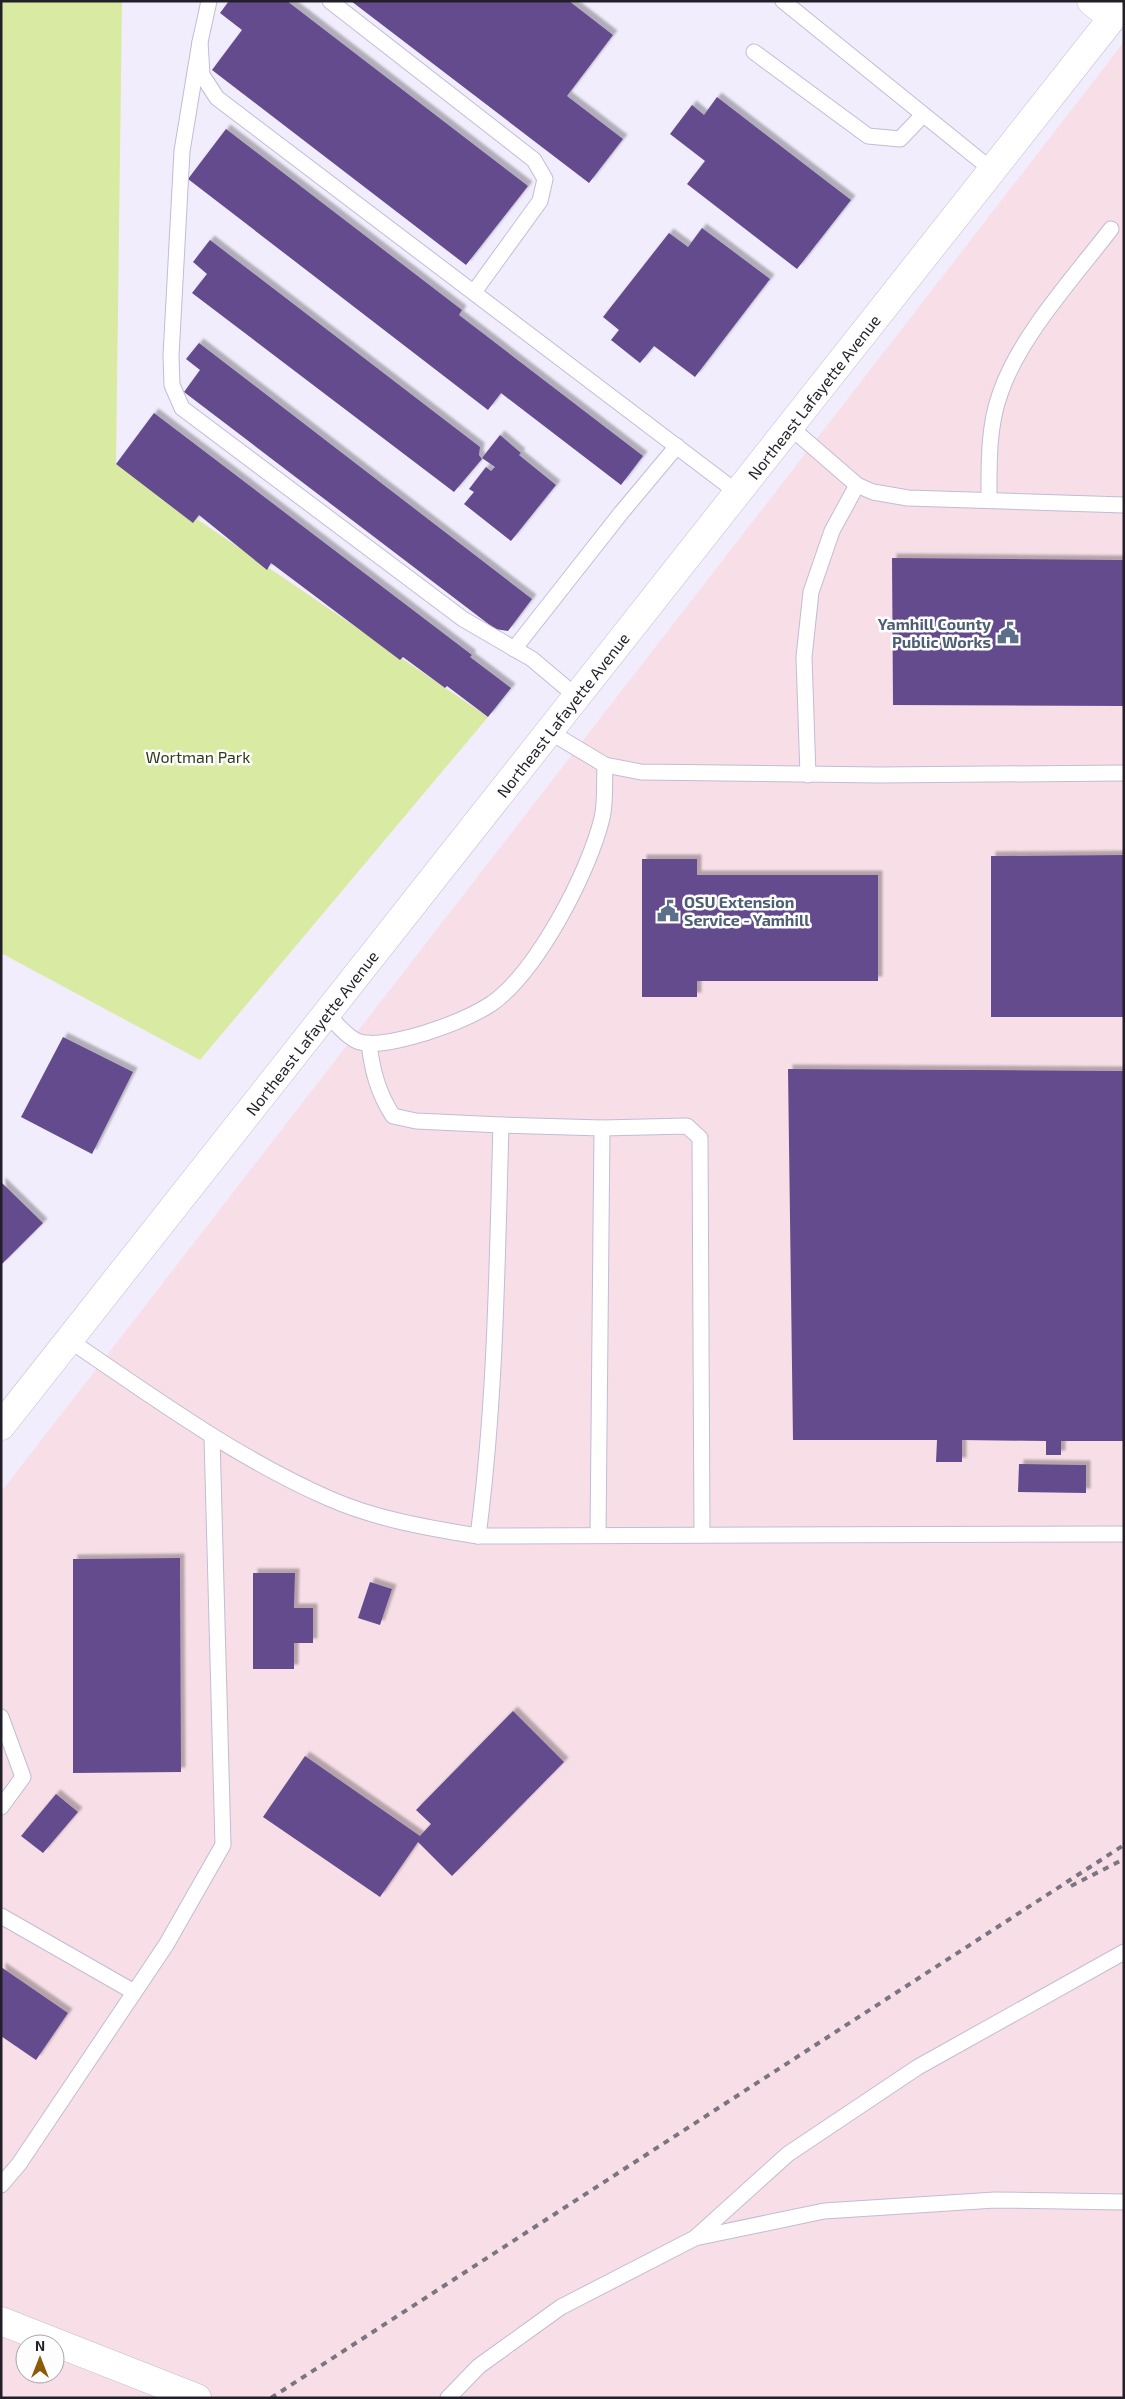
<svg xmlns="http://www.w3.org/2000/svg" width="1125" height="2399" font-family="'Exo 2',sans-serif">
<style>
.industrial{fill:#f8dee7;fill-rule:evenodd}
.green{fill:#d9eaa3}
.building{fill:#634b8d;filter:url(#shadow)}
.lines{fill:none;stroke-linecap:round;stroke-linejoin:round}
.service-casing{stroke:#c2bcd4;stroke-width:17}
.minor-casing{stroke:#c2bcd4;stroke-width:29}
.secondary-casing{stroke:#c2bcd4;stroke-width:29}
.service{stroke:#fff;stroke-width:15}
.minor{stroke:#fff;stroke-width:28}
.secondary{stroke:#fff;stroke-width:28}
.rail{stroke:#797682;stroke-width:4;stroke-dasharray:6 6;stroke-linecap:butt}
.labels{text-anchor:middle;stroke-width:5;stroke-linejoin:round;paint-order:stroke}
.street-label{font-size:16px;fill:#221f28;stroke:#fdfdfd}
.service-label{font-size:16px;font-weight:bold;fill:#4e5e75;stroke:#fdfdfd;text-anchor:end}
.park-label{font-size:16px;fill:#333a18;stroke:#fdfdfd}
</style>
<defs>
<filter id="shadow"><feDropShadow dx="4.5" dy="-4.5" stdDeviation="1" flood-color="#0004"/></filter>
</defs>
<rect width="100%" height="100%" fill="#f1edfd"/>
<path class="industrial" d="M1124 42V2398H1V1492ZM25 2344H55V2374H25Z"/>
<polygon class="green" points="1,1 122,1 116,464 488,717 200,1060 1,953"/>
<g class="building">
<polygon points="229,1 287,1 528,186 466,265 212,70 242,30 220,13"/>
<polygon points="351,1 569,1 613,35 567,96 623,139 589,183"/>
<polygon points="717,97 851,200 797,269 687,184 705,161 670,134 692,105 704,115"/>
<polygon points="226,129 462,310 459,315 643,456 621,485 501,393 488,410 188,179"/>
<polygon points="702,228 770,279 695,377 654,346 640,363 611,340 619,330 603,317 669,233 688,247"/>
<polygon points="210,240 480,447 479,455 482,459 454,492 192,293 207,274 193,262"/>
<polygon points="199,343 532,599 508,631 495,629 184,392 200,370 186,359"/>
<polygon points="154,413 472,655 470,657 511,688 488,717 447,686 445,688 403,657 400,660 271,563 267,570 199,515 193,523 116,464"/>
<polygon points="500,435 521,453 519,455 556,485 511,541 464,504 474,492 469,489 486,467 491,471 495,467 482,458"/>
<polygon points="892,558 1124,560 1124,706 893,705"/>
<polygon points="1124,855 1124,1017 991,1017 991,856"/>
<polygon points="642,859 697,859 697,875 878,875 878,981 697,981 697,997 642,997"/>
<polygon points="63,1037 133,1072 92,1154 21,1117"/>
<polygon points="788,1069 1124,1071 1124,1441 1061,1441 1061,1455 1046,1455 1046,1441 962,1440 962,1462 936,1462 937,1440 793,1440"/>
<polygon points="1,1182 43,1223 1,1265"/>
<polygon points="1019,1464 1086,1465 1086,1493 1018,1492"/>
<polygon points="180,1558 181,1772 73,1773 73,1559"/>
<polygon points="253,1573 295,1573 294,1608 313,1608 313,1643 294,1643 294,1669 253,1669"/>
<polygon points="370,1582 392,1589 380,1625 358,1618"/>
<polygon points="513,1711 564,1762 452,1876 418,1842 380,1897 263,1817 305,1756 420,1836 431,1824 416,1810"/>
<polygon points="56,1794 78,1812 43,1853 21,1836"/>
<polygon points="1,1967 68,2013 36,2060 1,2036"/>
</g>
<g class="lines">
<g class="service-casing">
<g id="service">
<polyline points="209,1 200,42 202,75 217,98 738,493"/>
<polyline points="330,1 534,160 545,179 540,201 474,292"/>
<polyline points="783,1 992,170"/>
<polyline points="200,42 182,151 171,356 172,385 182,408 463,619 532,659 577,697"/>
<polyline points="754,52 868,136 900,139 923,115"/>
<polyline points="790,427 857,485 873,492 908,498 1124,505"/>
<path d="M989 500C989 465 988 427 1000 394 1019 337 1074 277 1111 229"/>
<polyline points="514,649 621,513 677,446"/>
<polyline points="550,732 605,765 641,772 880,775 1124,773"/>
<polyline points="808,775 804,657 811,592 832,531 857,485"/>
<path d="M327 1014C335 1022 344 1034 355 1040 371 1049 408 1038 425 1033 447 1026 471 1017 491 1004 537 972 589 872 602 818 606 801 604 782 605 765"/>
<path d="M369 1043C372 1070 378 1093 393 1116L416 1121 501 1125C497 1262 496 1399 478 1536"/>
<polyline points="501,1125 602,1128 687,1126 700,1138 702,1535"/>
<path d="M69 1340C153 1397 235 1457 328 1498 375 1519 428 1528 478 1536L1124 1534"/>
<polyline points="598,1535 602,1128"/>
<polyline points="1,1717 23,1777 1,1807"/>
<polyline points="1,1916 134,1992"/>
<polyline points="1,2185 19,2164 166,1945 223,1845 212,1437"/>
<polyline points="696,2237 788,2154 918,2067 1124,1952"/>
<polyline points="448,2398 479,2366 561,2307 695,2238 824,2211 995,2200 1124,2202"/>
</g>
</g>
<g class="minor-casing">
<g id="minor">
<polyline points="1091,1 1112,18"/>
<polyline points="1,2321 197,2398"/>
</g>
</g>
<g class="secondary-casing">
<polyline id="secondary" points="1,1426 1124,3"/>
</g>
<use href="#service" class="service"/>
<use href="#minor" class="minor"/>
<use href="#secondary" class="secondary"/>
<g class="rail">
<polyline points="1071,1886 1124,1859"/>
<polyline points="271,2398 1124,1845"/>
</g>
</g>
<defs>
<g id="civic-bare" transform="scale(1.725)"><path d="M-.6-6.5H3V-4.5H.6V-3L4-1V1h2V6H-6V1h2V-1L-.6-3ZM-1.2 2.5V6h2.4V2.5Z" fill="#5c6f8a" stroke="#fdfdfd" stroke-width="2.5" paint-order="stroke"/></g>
</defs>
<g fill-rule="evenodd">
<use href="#civic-bare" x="1008" y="633"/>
<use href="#civic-bare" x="668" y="911"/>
</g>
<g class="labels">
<g class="street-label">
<text transform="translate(814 397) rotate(-52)" y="6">Northeast Lafayette Avenue</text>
<text transform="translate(563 715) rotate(-52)" y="6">Northeast Lafayette Avenue</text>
<text transform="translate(312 1033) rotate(-52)" y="6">Northeast Lafayette Avenue</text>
</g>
<g class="service-label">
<text x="991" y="630">Yamhill County<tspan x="991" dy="18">Public Works</tspan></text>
<text x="684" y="908" text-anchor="start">OSU Extension<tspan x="684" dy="18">Service - Yamhill</tspan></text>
</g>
<g class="park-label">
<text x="198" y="763">Wortman Park</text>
</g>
</g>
<rect width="1125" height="2399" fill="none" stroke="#221f28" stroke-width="5"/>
<g transform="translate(40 2359)"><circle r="24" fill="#fdfdfd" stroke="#a5a4a8"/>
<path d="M0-4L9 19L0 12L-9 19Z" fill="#8c5b05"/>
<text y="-8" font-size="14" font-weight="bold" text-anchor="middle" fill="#221f28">N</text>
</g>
</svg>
